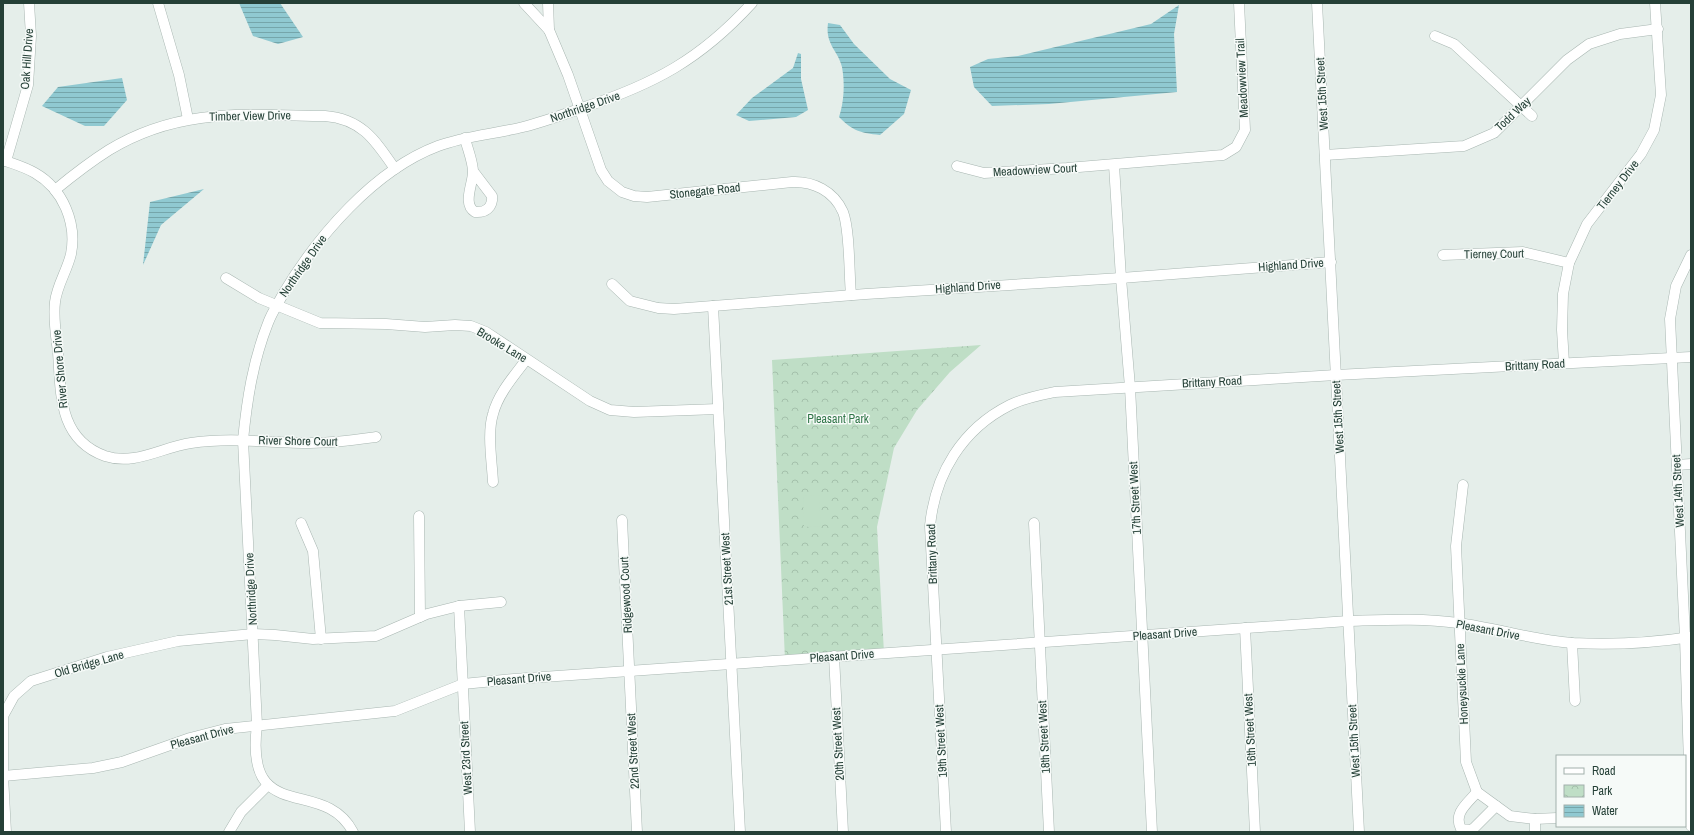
<svg xmlns="http://www.w3.org/2000/svg" width="1694" height="835" font-family="'Archivo Narrow',sans-serif">
<style>
.park{fill:url(#park-crowns)}
.pitch{fill:#bfdec6}
.water{fill:url(#water-rules)}
.lines{fill:none;stroke-linecap:round;stroke-linejoin:round}
.minor-casing{stroke:#a8b6b1;stroke-width:11}
.minor{stroke:#fff;stroke-width:10}
.labels{text-anchor:middle;stroke-width:3;stroke-linejoin:round;paint-order:stroke}
.street-label{font-size:12px;fill:#254037;stroke:#f6faf8}
.park-label{font-size:12px;fill:#307648;stroke:#f6faf8}
</style>
<defs>
<pattern id="park-crowns" width="20" height="18" patternUnits="userSpaceOnUse"><rect width="20" height="18" fill="#bfdec6"/><path d="M2 6a3 3 0 1 1 6 0M12 15a3 3 0 1 1 6 0" fill="none" stroke="#a4c0ab"/></pattern>
<pattern id="water-rules" width="6" height="5" patternUnits="userSpaceOnUse"><rect width="6" height="5" fill="#90c9d1"/><path d="M0 2.5h6" fill="none" stroke="#75a5aa"/></pattern>
</defs>
<rect width="100%" height="100%" fill="#e5eeea"/>
<polygon class="park" points="981,345 950,372 917,410 894,448 877,527 884,653 785,660 772,360"/>
<polygon class="pitch" points="819,495 821,526 804,527 803,496"/>
<g class="water">
<polygon points="239,3 280,3 303,37 278,44 253,36"/>
<polygon points="1179,5 1174,34 1177,92 1049,104 992,106 974,87 970,67 988,59 1018,56 1151,24"/>
<path d="M828 23 840 25 854 44 890 79 911 90 904 114 880 135C860 133 853 131 839 117 844 102 845 84 842 67 838 50 825 45 828 23Z"/>
<polygon points="798,53 801,54 801,79 808,110 796,117 749,121 736,115 752,98 793,68"/>
<polygon points="122,78 127,100 104,126 85,126 42,106 58,87"/>
<polygon points="204,189 161,225 143,265 150,202"/>
</g>
<g class="lines">
<g class="minor-casing">
<g id="minor">
<polyline points="158,3 179,75 188,119"/>
<polyline points="524,3 549,30"/>
<path d="M548 3 549 30 568 75 601 170 608 181 622 192 634 196 647 197 792 182C813 181 834 191 843 212 850 230 849 274 851 295"/>
<polyline points="1317,3 1359,832"/>
<polyline points="1435,36 1454,44 1532,116"/>
<path d="M465 138C467 148 473 161 473 172 473 184 462 204 475 212 486 213 493 207 492 196L473 171"/>
<polyline points="1325,155 1464,146 1494,133 1567,60 1589,44 1620,34 1658,29"/>
<path d="M3 160C14 164 25 167 35 173 63 189 77 223 71 254 67 271 57 285 55 302 53 318 56 336 58 352 61 393 58 439 105 456 135 466 162 447 191 443 232 437 270 443 310 443 333 443 354 440 376 437"/>
<polyline points="6,161 28,85 31,36 29,3"/>
<polyline points="1114,165 1121,278 1130,387 1152,832"/>
<polyline points="957,166 984,173 1067,168 1223,155 1236,147 1245,130 1239,3"/>
<path d="M55 190C72 176 90 162 109 150 180 107 246 115 325 116 362 119 375 140 395 169"/>
<polyline points="1443,255 1523,252 1569,263"/>
<polyline points="1691,255 1676,286 1670,319 1685,638 1691,826"/>
<polyline points="226,278 259,298 320,323 386,324 425,327 455,325 471,326 486,332 590,401 610,410 634,412 718,409"/>
<polyline points="612,284 630,301 658,308 674,309 866,294 1121,278 1331,262"/>
<polyline points="713,306 740,832"/>
<polyline points="1564,363 1562,330 1563,294 1569,263 1587,224 1641,154 1654,130 1661,95 1655,3"/>
<polyline points="1677,465 1691,464"/>
<path d="M493 482C492 462 487 433 493 414 498 394 514 376 526 360"/>
<polyline points="1463,485 1456,546 1466,762 1477,792 1510,816 1535,819 1557,818"/>
<polyline points="419,516 420,617"/>
<polyline points="622,520 637,832"/>
<polyline points="301,523 313,551 321,639"/>
<polyline points="1034,523 1049,832"/>
<polyline points="459,606 501,602"/>
<polyline points="1245,628 1255,832"/>
<polyline points="1572,643 1575,701"/>
<polyline points="834,656 843,832"/>
<path d="M3 776 93 768 122 762 190 738 225 729 395 711 463 684 514 679 1348 621C1385 620 1421 618 1458 623 1496 628 1533 640 1572 643 1612 645 1652 643 1691 637"/>
<path d="M1477 792C1467 804 1453 813 1461 829L1472 830 1496 806"/>
<polyline points="1535,819 1535,832"/>
<polyline points="6,832 3,776 3,716 14,696 31,681 107,657 178,641 253,634 275,635 313,639 376,636 427,614 459,606 470,832"/>
<polyline points="229,832 241,812 268,785"/>
<path d="M353 832C323 775 244 828 257 725L243 440C247 399 253 361 268 323 272 312 278 304 283 294 317 237 374 170 438 146 465 136 495 134 523 127 543 122 562 115 582 108 654 84 700 60 752 3"/>
<path d="M946 832 930 526C935 474 962 429 1010 405 1024 398 1040 395 1055 392L1336 375 1691 357"/>
</g>
</g>
<use href="#minor" class="minor"/>
</g>
<g class="labels">
<g class="street-label">
<text transform="translate(27 59) rotate(-86)" y="4">Oak Hill Drive</text>
<text transform="translate(1242 78) rotate(-93)" y="4">Meadowview Trail</text>
<text transform="translate(1322 94) rotate(-93)" y="4">West 15th Street</text>
<text transform="translate(585 107) rotate(-19)" y="4">Northridge Drive</text>
<text transform="translate(1513 114) rotate(-43)" y="4">Todd Way</text>
<text transform="translate(250 116) rotate(-1)" y="4">Timber View Drive</text>
<text transform="translate(1035 170) rotate(-3)" y="4">Meadowview Court</text>
<text transform="translate(1618 185) rotate(-52)" y="4">Tierney Drive</text>
<text transform="translate(705 191) rotate(-6)" y="4">Stonegate Road</text>
<text transform="translate(1494 254) rotate(-1)" y="4">Tierney Court</text>
<text transform="translate(1291 265) rotate(-4)" y="4">Highland Drive</text>
<text transform="translate(303 266) rotate(-55)" y="4">Northridge Drive</text>
<text transform="translate(968 287) rotate(-4)" y="4">Highland Drive</text>
<text transform="translate(502 345) rotate(31)" y="4">Brooke Lane</text>
<text transform="translate(1535 365) rotate(-3)" y="4">Brittany Road</text>
<text transform="translate(60 369) rotate(-95)" y="4">River Shore Drive</text>
<text transform="translate(1212 382) rotate(-3)" y="4">Brittany Road</text>
<text transform="translate(1338 417) rotate(-93)" y="4">West 15th Street</text>
<text transform="translate(298 441) rotate(1)" y="4">River Shore Court</text>
<text transform="translate(1678 491) rotate(-93)" y="4">West 14th Street</text>
<text transform="translate(1135 498) rotate(-93)" y="4">17th Street West</text>
<text transform="translate(932 554) rotate(-92)" y="4">Brittany Road</text>
<text transform="translate(727 569) rotate(-93)" y="4">21st Street West</text>
<text transform="translate(251 589) rotate(-93)" y="4">Northridge Drive</text>
<text transform="translate(626 595) rotate(-93)" y="4">Ridgewood Court</text>
<text transform="translate(1488 630) rotate(11)" y="4">Pleasant Drive</text>
<text transform="translate(1165 634) rotate(-4)" y="4">Pleasant Drive</text>
<text transform="translate(842 656) rotate(-4)" y="4">Pleasant Drive</text>
<text transform="translate(89 664) rotate(-16)" y="4">Old Bridge Lane</text>
<text transform="translate(519 679) rotate(-5)" y="4">Pleasant Drive</text>
<text transform="translate(1462 684) rotate(-93)" y="4">Honeysuckle Lane</text>
<text transform="translate(1250 730) rotate(-93)" y="4">16th Street West</text>
<text transform="translate(202 737) rotate(-15)" y="4">Pleasant Drive</text>
<text transform="translate(1044 737) rotate(-93)" y="4">18th Street West</text>
<text transform="translate(941 741) rotate(-93)" y="4">19th Street West</text>
<text transform="translate(1354 741) rotate(-93)" y="4">West 15th Street</text>
<text transform="translate(838 744) rotate(-93)" y="4">20th Street West</text>
<text transform="translate(633 751) rotate(-93)" y="4">22nd Street West</text>
<text transform="translate(466 758) rotate(-93)" y="4">West 23rd Street</text>
</g>
<g class="park-label">
<text x="838" y="423">Pleasant Park</text>
</g>
</g>
<rect width="1694" height="835" fill="none" stroke="#254037" stroke-width="8"/>
<rect x="1556" y="755" width="130" height="72" fill="#f6faf8" stroke="#a2b0ab"/>
<rect x="1564" y="768" width="20" height="6" fill="#ffffff" stroke="#a2b0ab"/>
<text x="1592" y="775" font-size="12" fill="#254037">Road</text>
<rect x="1564" y="785" width="20" height="12" fill="url(#park-crowns)" stroke="#a2b0ab"/>
<text x="1592" y="795" font-size="12" fill="#254037">Park</text>
<rect x="1564" y="805" width="20" height="12" fill="url(#water-rules)" stroke="#a2b0ab"/>
<text x="1592" y="815" font-size="12" fill="#254037">Water</text>
</svg>
